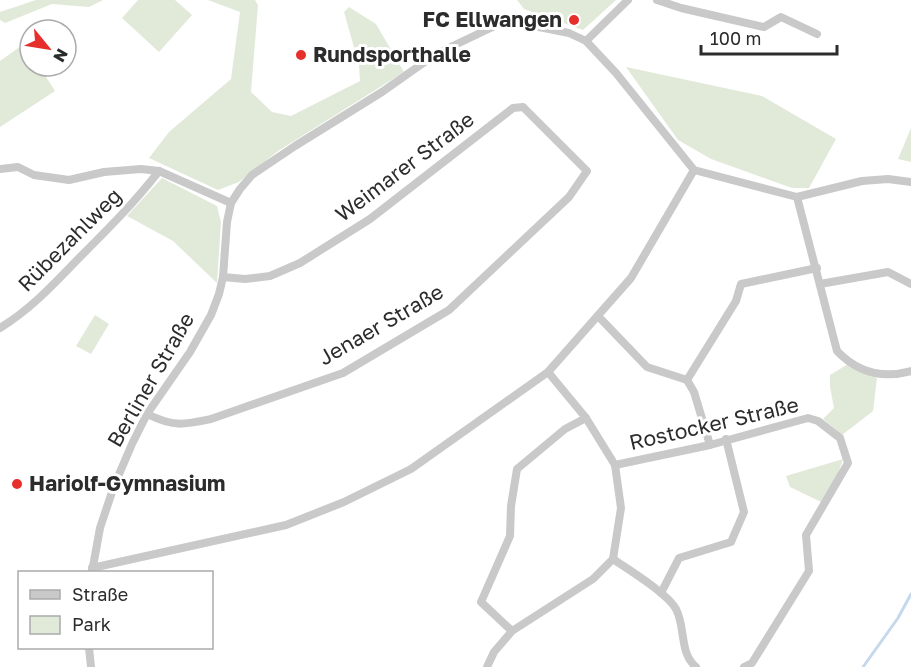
<svg xmlns="http://www.w3.org/2000/svg" width="911" height="667" font-family="'Golos Text',sans-serif">
<style>
.green{fill:#e1ead9}
.lines{fill:none;stroke-linecap:round;stroke-linejoin:round}
.stream{stroke:#c5d9eb;stroke-width:3}
.street{stroke:#c9c9c9;stroke-width:8}
.poi-dot{fill:#e62f2b;stroke:#fff;stroke-width:2}
.labels{text-anchor:middle;stroke-width:6;stroke-linejoin:round;paint-order:stroke}
.poi-label{font-size:21px;font-weight:bold;fill:#2c2c2c;stroke:#fff;text-anchor:start}
.street-label{font-size:21px;fill:#2c2c2c;stroke:#fff}
</style>
<rect width="100%" height="100%" fill="#fff"/>
<g class="green">
<polygon points="36,0 103,0 89,7 52,4 5,23 0,20 0,12"/>
<polygon points="138,0 175,0 192,15 159,52 122,18"/>
<polygon points="208,0 255,0 258,5 251,92 272,112 291,116 360,81 359,65 344,12 349,7 376,24 404,72 278,151 239,182 218,190 149,158 169,132 231,79 240,12"/>
<polygon points="517,0 616,0 583,30 524,9"/>
<polygon points="21,46 30,53 30,66 39,66 55,91 0,127 0,61"/>
<polygon points="626,67 762,96 836,139 809,188 792,188 711,159 678,140"/>
<polygon points="911,128 911,162 898,159"/>
<polygon points="162,178 217,206 221,222 217,283 173,241 127,216"/>
<polygon points="95,315 109,324 91,354 76,346"/>
<polygon points="848,364 877,378 873,411 842,435 823,419 834,408 830,387 830,375"/>
<polygon points="843,459 838,474 821,502 790,487 786,476"/>
</g>
<g class="lines">
<polyline class="stream" points="863,667 898,618 911,594"/>
<g class="street">
<polyline points="657,0 681,8 764,27 781,17 817,34"/>
<polyline points="586,41 628,0"/>
<polyline points="0,169 18,167 34,175 69,180 104,172 141,169 159,171 231,203"/>
<path d="M797 197 837 351C858 373 882 379 911 371"/>
<polyline points="820,284 888,272 911,284"/>
<polyline points="598,316 647,367 687,380 736,301 741,284 817,268"/>
<path d="M0 328C31 309 55 283 80 257 108 229 135 202 159 171"/>
<polyline points="687,380 694,392 710,445"/>
<path d="M147 414C174 427 182 425 211 419L343 373 449 310 569 197 587 171 523 107 513 108 370 219 300 263 270 276 245 279 223 277"/>
<polyline points="615,465 710,445 808,418 818,421 840,438 848,463 806,535 809,571 752,663 744,667"/>
<path d="M613 559C629 570 667 593 676 609 686 628 679 653 696 667"/>
<polyline points="92,568 286,525 344,502 411,469 548,372 631,278 694,170"/>
<polyline points="92,572 100,528 114,486 132,444 147,414 190,352 211,315 219,294 223,277 227,222 231,203 240,189 252,175 295,146 382,92 436,54 501,23 529,25 569,33 586,41 616,73 694,170 797,197 862,181 888,179 911,182"/>
<polyline points="661,593 679,558 731,542 744,512 726,439"/>
<polyline points="512,631 481,602 510,536 511,506 517,469 565,429 586,418"/>
<polyline points="89,648 91,667"/>
<polyline points="487,667 494,652 512,631 593,579 613,559 621,508 615,465 586,418 548,372"/>
</g>
</g>
<g class="poi-dot">
<circle cx="574" cy="20" r="6"/>
<circle cx="301" cy="55" r="6"/>
<circle cx="17" cy="484" r="6"/>
</g>
<g class="labels">
<g class="poi-label">
<text x="562" y="27" text-anchor="end">FC Ellwangen</text>
<text x="313" y="62">Rundsporthalle</text>
<text x="29" y="491">Hariolf-Gymnasium</text>
</g>
<g class="street-label">
<text transform="translate(405 167) rotate(-37)" y="7">Weimarer Straße</text>
<text transform="translate(70 240) rotate(-45)" y="7">Rübezahlweg</text>
<text transform="translate(381 325) rotate(-30)" y="7">Jenaer Straße</text>
<text transform="translate(151 380) rotate(-60)" y="7">Berliner Straße</text>
<text transform="translate(714 424) rotate(-13)" y="7">Rostocker Straße</text>
</g>
</g>
<rect x="18" y="571" width="195" height="78" fill="#ffffff" stroke="#ababab" stroke-width="1.5"/>
<rect x="30" y="590" width="30" height="9" fill="#c9c9c9" stroke="#ababab" stroke-width="1.5"/>
<text x="72" y="601" font-size="18" fill="#2c2c2c">Straße</text>
<rect x="30" y="616" width="30" height="18" fill="#e1ead9" stroke="#ababab" stroke-width="1.5"/>
<text x="72" y="631" font-size="18" fill="#2c2c2c">Park</text>
<g transform="translate(48 48) rotate(120)"><circle r="28" fill="#ffffff" stroke="#ababab" stroke-width="1.5"/>
<path d="M0-4.5L10 22L0 15L-10 22Z" fill="#e62f2b"/>
<text y="-9" font-size="16" font-weight="bold" text-anchor="middle" fill="#2c2c2c">N</text>
</g>
<path d="M701 45v9h136v-9" fill="none" stroke="#2c2c2c" stroke-width="3"/>
<text x="710" y="45" font-size="18" fill="#2c2c2c" stroke="#ffffff" stroke-width="4.5" paint-order="stroke">100 m</text>
</svg>
